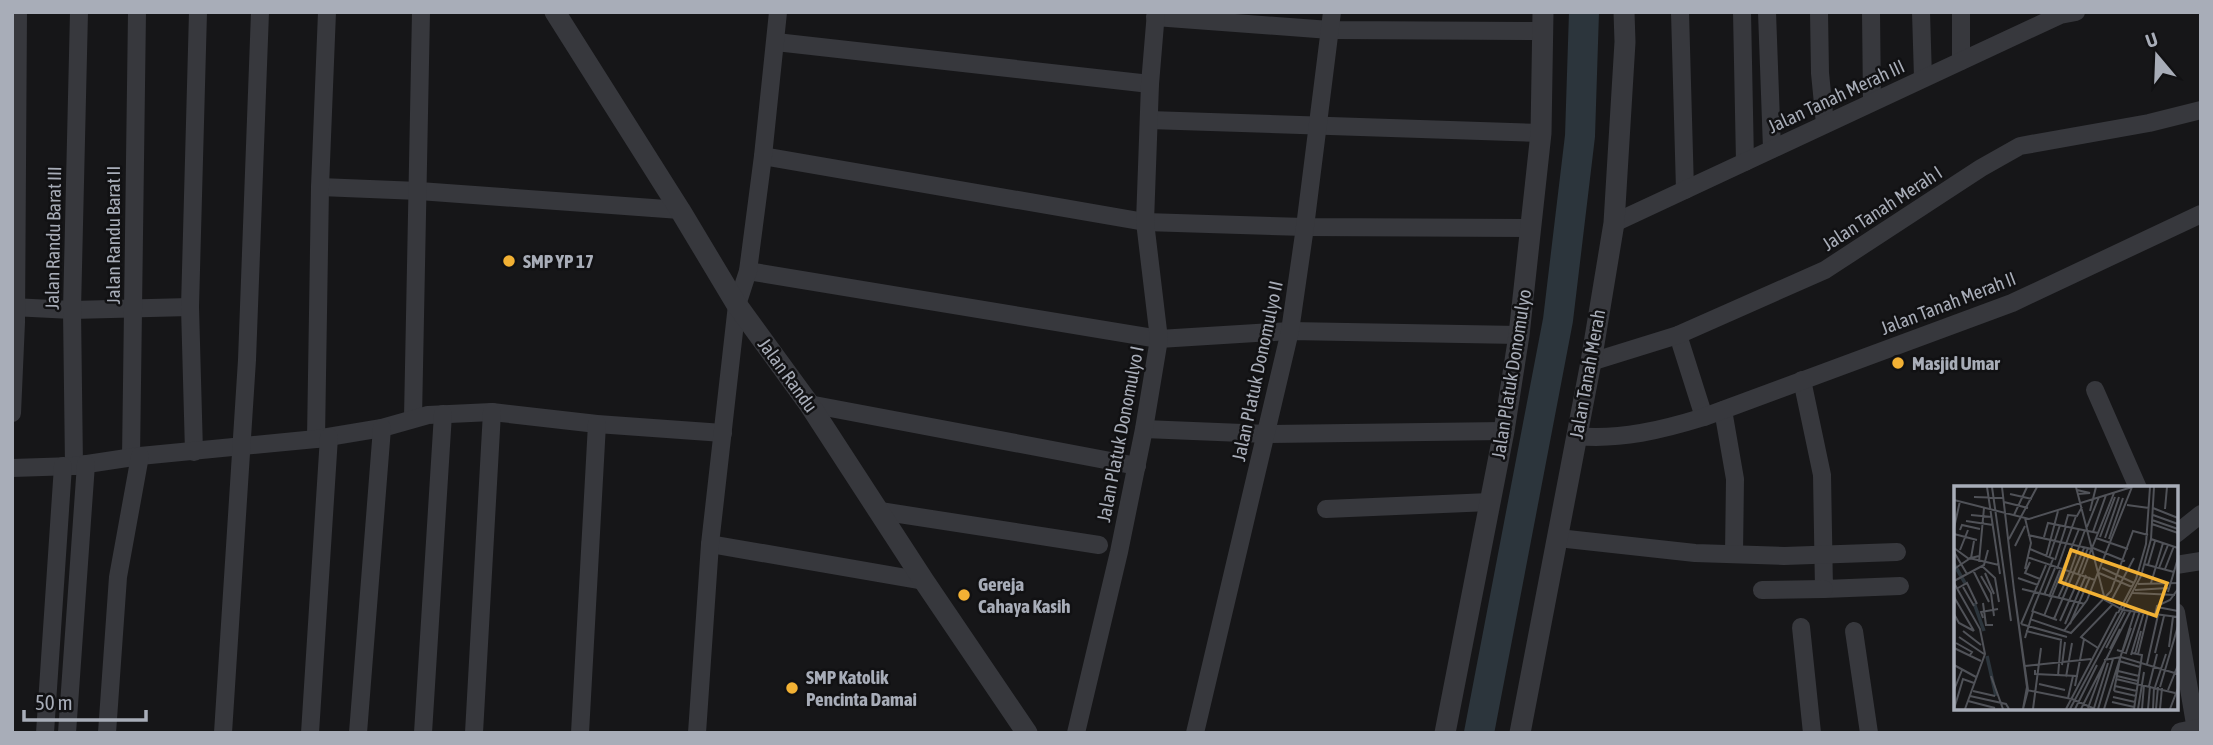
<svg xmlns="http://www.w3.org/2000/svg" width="2213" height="745" font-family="'Asap Condensed',sans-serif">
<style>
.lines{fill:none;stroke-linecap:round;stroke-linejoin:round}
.river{stroke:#2c353c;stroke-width:30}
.minor{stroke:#37383d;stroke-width:18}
.tertiary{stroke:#37383d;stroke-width:21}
.poi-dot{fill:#f2b134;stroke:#111113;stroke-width:2.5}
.labels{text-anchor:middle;stroke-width:5;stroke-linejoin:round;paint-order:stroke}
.street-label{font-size:19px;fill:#a8adb8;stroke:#111113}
.poi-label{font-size:19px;font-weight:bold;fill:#a8adb8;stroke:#111113;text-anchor:start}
.inset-river{fill:none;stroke:#2c353c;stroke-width:3.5}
.inset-road{fill:none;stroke:#505258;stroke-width:2}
.view{fill:#f2b134;fill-opacity:0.15;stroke:#f2b134;stroke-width:3.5}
.inset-edge{fill:none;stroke:#a8adb8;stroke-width:3.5}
</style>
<rect width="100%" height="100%" fill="#161618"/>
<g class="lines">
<polyline class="river" points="1479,733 1558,320 1580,136 1584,12"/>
<g class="minor">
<polyline points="1680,12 1685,190"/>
<polyline points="1742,12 1745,162"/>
<polyline points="1767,12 1772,149"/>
<polyline points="1819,12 1820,73 1825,124"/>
<polyline points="1871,12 1872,102"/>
<polyline points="1921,12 1923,78"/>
<polyline points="1961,12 1961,61"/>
<polyline points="1155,17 1330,30 1544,31"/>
<polyline points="776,42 1150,84"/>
<polyline points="1149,120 1541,133"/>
<polyline points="763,156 1145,222 1305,227 1531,228"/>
<polyline points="320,187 419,191 680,210"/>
<polyline points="1614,223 2060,15 2076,12"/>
<polyline points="748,271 1159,339 1290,331 1519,335"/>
<polyline points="12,307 72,310 190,307"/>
<polyline points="1678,335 1704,417"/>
<polyline points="1591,362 1678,335 1825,270 1981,168 2020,146 2149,123 2201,110"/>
<polyline points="1802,380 1822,475 1824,589 1900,586"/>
<polyline points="2095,390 2138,488"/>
<polyline points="809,404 1137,466"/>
<polyline points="1723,410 1735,479 1734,554"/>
<polyline points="12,413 16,322 18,12"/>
<polyline points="413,418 421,12"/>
<polyline points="1144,429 1267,434 1504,431"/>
<path d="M1576 436C1621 440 1662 430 1704 417L2012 303 2201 214"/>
<polyline points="316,439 320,187 327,12"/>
<polyline points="194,452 190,307 198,12"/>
<polyline points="131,458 137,12"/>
<polyline points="74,466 72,310 79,12"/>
<polyline points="12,468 74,466 140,456 316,439 382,428 428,415 492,412 597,424 723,433"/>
<polyline points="1326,509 1490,502"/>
<polyline points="880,511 1099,545"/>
<polyline points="2176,534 2201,514"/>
<polyline points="1558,538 1695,553 1784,556 1897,552"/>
<polyline points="710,544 924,581"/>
<polyline points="2176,565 2201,561"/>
<polyline points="1762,590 1824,589"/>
<polyline points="2176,612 2196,730"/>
<polyline points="1801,627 1812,733"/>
<polyline points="1854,631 1869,733"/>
<polyline points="45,733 63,466"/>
<polyline points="67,733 86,464"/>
<polyline points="107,733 118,577 140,456"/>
<polyline points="223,733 247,360 260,12"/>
<polyline points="310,733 329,437"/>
<polyline points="358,733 382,428"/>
<polyline points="423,733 443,414"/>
<polyline points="474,733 492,412"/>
<polyline points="580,733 597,424"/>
<polyline points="697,733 710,544 737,305 748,271 763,156 778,12"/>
<polyline points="1076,733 1119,552 1144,429 1159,339 1145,222 1150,84 1156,12"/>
<polyline points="1195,733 1290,331 1305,227 1332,12"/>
</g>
<g class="tertiary">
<polyline points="555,12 680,210 737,305 809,404 924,581 1027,733"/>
<polyline points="1445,733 1504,431 1519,335 1541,133 1543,12"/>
<polyline points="1520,733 1591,362 1614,223 1625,42 1624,12"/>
<polyline points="2181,733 2201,729"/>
</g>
</g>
<g class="poi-dot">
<circle cx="509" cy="261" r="7"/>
<circle cx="1898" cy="363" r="7"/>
<circle cx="964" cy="595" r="7"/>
<circle cx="792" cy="688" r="7"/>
</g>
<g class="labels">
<g class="street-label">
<text transform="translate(1836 96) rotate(-25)" y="7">Jalan Tanah Merah III</text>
<text transform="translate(1882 208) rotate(-33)" y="7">Jalan Tanah Merah I</text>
<text transform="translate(113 235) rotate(-90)" y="7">Jalan Randu Barat II</text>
<text transform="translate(53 238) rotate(-89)" y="7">Jalan Randu Barat III</text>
<text transform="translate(1948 303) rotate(-21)" y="7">Jalan Tanah Merah II</text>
<text transform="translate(1257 371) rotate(-78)" y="7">Jalan Platuk Donomulyo II</text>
<text transform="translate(1511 374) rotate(-81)" y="7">Jalan Platuk Donomulyo</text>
<text transform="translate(1587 374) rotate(-80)" y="7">Jalan Tanah Merah</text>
<text transform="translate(788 375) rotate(54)" y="7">Jalan Randu</text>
<text transform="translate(1120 434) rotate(-79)" y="7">Jalan Platuk Donomulyo I</text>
</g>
<g class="poi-label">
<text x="523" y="268">SMP YP 17</text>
<text x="1912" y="370">Masjid Umar</text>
<text x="978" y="591">Gereja<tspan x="978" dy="22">Cahaya Kasih</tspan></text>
<text x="806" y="684">SMP Katolik<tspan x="806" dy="22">Pencinta Damai</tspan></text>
</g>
</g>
<g transform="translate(1954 486)">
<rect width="224" height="224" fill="#161618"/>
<path class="inset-river" d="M0 78 11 97M20 117 30 145M33 170 42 210"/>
<path class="inset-road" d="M33 1 46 88M38 1 57 135M48 1 60 104M122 1 151 114 169 124 224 131M123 4 136 7 124 8M56 8 78 13M20 11 49 12M0 14 75 33 178 1M50 16 74 22M173 19 195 22M199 22 224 32M211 23 213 1M136 25 142 1M17 29 38 31M60 29 73 1M199 29 224 38M198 34 224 43M12 35 39 39M198 38 224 47M111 40 114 29 123 30 128 21M133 41 145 11M0 42 6 15M6 44 8 39 26 43M139 46 152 9M0 48 23 54M74 49 138 63M90 51 94 37 144 47M146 51 161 11M142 52 174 63M151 52 165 11M55 53 83 1M155 53 169 12M197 53 224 62M20 55 17 72 25 70M61 60 71 40M0 62 15 73 0 83M138 62 160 7M139 62 171 75M76 63 100 73M6 64 14 44M0 66 13 88M73 71 141 94M92 71 104 25M15 72 45 79M95 72 106 39M101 74 112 40M25 76 30 22M76 76 71 87 86 93M190 78 220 86M194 79 201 55M28 80 41 92 45 116M148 82 180 97M205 82 214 59M71 83 77 57 71 32M103 83 122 30M211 83 220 60M19 84 35 116M116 86 131 44M31 87 40 108M145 87 178 101M124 88 134 62M128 88 137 64M27 90 37 107 40 130M64 92 84 99M0 95 30 79 34 64M0 97 26 143 31 168 11 223M197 97 209 57M184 98 224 97M9 101 20 120M4 102 13 97 23 118M68 103 131 118M181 104 214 102M214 106 224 72M179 107 221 109M90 109 101 82M0 111 20 145M95 111 106 84M104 112 116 86M29 117 32 139H39M156 117 180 72M203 121 224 125M78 125 103 134M78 126 99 73M164 127 182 93 192 58 196 1M0 128 5 137 20 145M201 129 203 120 216 114 224 103M90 130 125 43M29 132 27 126 44 123M76 133 117 147 157 105 179 45 194 49M100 133 130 62M106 135 127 88M67 138 92 79M67 138 113 151M111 138 132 89M116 138 136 91M9 145 27 159M72 145 108 154M110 145 133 114 178 1M5 151 30 168M71 152 79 126M2 157 18 166 16 169M215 161 219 131M0 162 27 175M144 162 127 151 158 119M152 162 171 126M156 163 166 143M163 164 172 167 186 125M168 167 177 142M178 167 188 169 180 223M201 167 210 130M181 168 187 145M184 168 194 127M177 169 190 126M150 174 167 171 224 188M165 175 186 181M193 178 204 129M0 179 22 191M108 179 111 156M71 180 137 173M81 184V188L124 190M164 185 185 190M37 190 49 223M104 190 107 154M163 190 184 195M112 191 118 157M162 193 221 207M85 198 111 204M121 200 130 153M161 200 183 205M195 200 203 168M201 201 212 168M206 201 224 140M0 204 8 184M73 204 118 213 141 223M214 204 224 179M19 205 41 210M160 205 166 173M160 205 182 210M16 210 52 218 55 223M159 211 181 216M114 212 119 190M14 215 41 222M158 216 180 221M134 222 152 173M140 222 154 177M0 223 9 193 20 197M69 223 73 201 60 104 74 204 69 223M79 223 87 162M112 223 163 126M116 223 187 90 197 53 200 1M121 223 143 179M127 223 177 124M144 223 159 173M150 223 181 125M184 223 190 186M188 223 190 199M194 223 196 200M199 223 200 201M202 223 204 201M206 223 208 202M216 223 224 202"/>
<path class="view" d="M117 64 213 97 202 130 106 96Z"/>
<rect width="224" height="224" class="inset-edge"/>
</g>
<rect width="2213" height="745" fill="none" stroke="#a8adb8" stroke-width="28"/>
<g transform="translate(2157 56) rotate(341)" stroke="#111113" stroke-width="5" paint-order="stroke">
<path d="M0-5L12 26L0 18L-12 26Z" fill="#a8adb8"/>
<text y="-10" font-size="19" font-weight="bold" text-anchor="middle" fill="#a8adb8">U</text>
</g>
<path d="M24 710v10h122v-10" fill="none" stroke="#a8adb8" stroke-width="3.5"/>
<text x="35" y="710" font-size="21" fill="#a8adb8" stroke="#111113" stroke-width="5" paint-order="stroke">50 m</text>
</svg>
